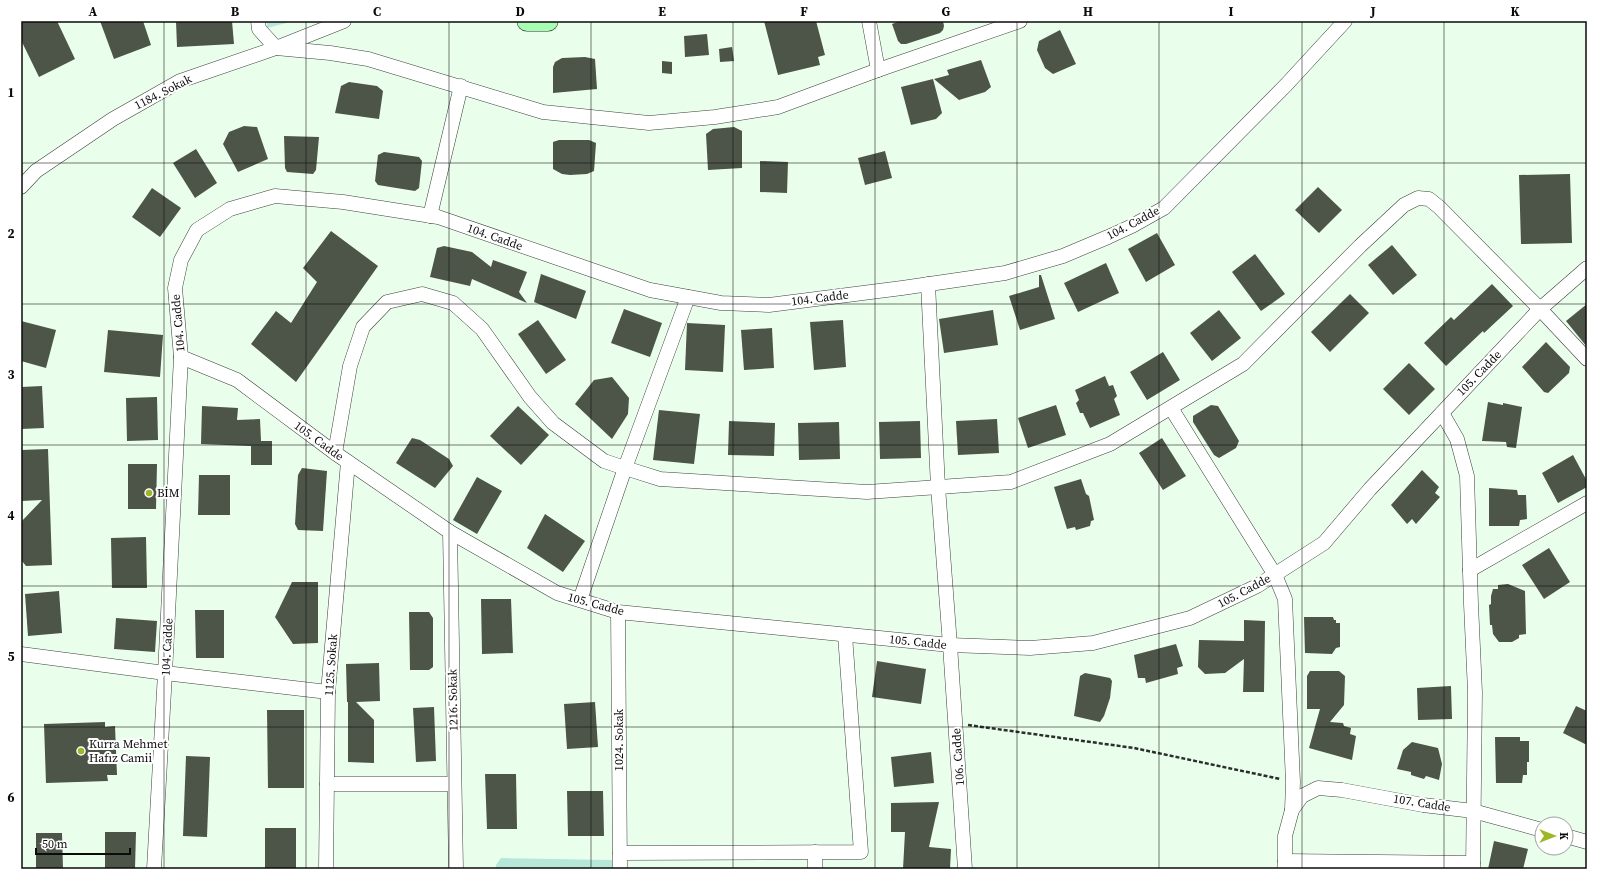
<svg xmlns="http://www.w3.org/2000/svg" width="1608" height="890" font-family="'Source Serif 4',serif">
<style>
.green{fill:#b6e7d9}
.building{fill:#4d5448}
.lines{fill:none;stroke-linecap:round;stroke-linejoin:round}
.street-casing{stroke:#3e3e3e;stroke-width:15}
.secondary-casing{stroke:#2d2d2d;stroke-width:21}
.path{stroke:#2d2d2d;stroke-width:2.5;stroke-dasharray:4 2;stroke-linecap:butt}
.street{stroke:#fff;stroke-width:14}
.secondary{stroke:#a7fdb1;stroke-width:20}
.grid{fill:none;stroke:#0b0b0b;stroke-width:1;stroke-opacity:0.55}
.poi-dot{fill:#9db728;stroke:#fff;stroke-width:1.5}
.labels{text-anchor:middle;stroke-width:4;stroke-linejoin:round;paint-order:stroke}
.street-label{font-size:12px;fill:#0b0b0b;stroke:#fff}
.poi-label{font-size:12px;fill:#0b0b0b;stroke:#fff;text-anchor:start}
.neatline{fill:none;stroke:#0b0b0b;stroke-width:1.5}
.grid-label{font-size:13px;text-anchor:middle;font-weight:bold;fill:#0b0b0b}
</style>
<rect width="100%" height="100%" fill="#eaffeb"/>
<g class="green">
<polygon points="267,21 294,21 267,28"/>
<polygon points="501,858 612,860 612,869 496,869 496,865"/>
</g>
<g class="building">
<polygon points="21,21 57,21 75,59 39,77 21,40"/>
<polygon points="100,21 143,21 151,45 114,59"/>
<polygon points="176,21 232,21 234,44 177,47"/>
<polygon points="764,21 816,21 825,55 818,57 820,65 778,75"/>
<polygon points="900,21 943,21 944,26 943,30 940,33 906,44 901,44 898,41 892,24"/>
<polygon points="1060,30 1076,64 1053,74 1045,68 1037,50 1039,41"/>
<polygon points="707,34 709,55 685,57 684,36"/>
<polygon points="732,47 734,61 720,62 719,49"/>
<polygon points="585,57 595,59 597,89 553,93 553,67 555,62 562,58"/>
<polygon points="981,60 991,87 985,92 959,100 934,79 949,75 947,70"/>
<polygon points="662,61 672,62 672,74 662,73"/>
<polygon points="933,79 942,113 936,119 911,125 901,87"/>
<polygon points="349,82 377,86 383,91 379,119 335,113 341,86"/>
<polygon points="244,126 257,127 268,159 238,172 223,144 229,132"/>
<polygon points="734,127 742,131 742,168 708,170 706,134 713,129"/>
<polygon points="284,136 319,137 316,170 313,174 287,172 285,168"/>
<polygon points="559,140 589,140 596,143 594,171 587,174 570,175 562,174 553,169 553,142"/>
<polygon points="196,149 217,183 195,198 173,163"/>
<polygon points="885,151 892,178 865,185 858,158"/>
<polygon points="384,152 419,157 422,161 419,188 415,191 378,185 375,181 378,155"/>
<polygon points="760,161 788,162 787,193 760,192"/>
<polygon points="1570,174 1572,243 1521,244 1519,175"/>
<polygon points="1318,187 1342,210 1319,233 1295,210"/>
<polygon points="152,188 181,208 160,237 132,217"/>
<polygon points="331,231 378,266 296,382 251,344 276,311 291,323 317,282 303,268"/>
<polygon points="1157,233 1175,265 1146,282 1128,249"/>
<polygon points="1392,245 1417,275 1393,295 1368,265"/>
<polygon points="444,246 472,252 491,267 493,260 527,272 519,292 527,303 472,279 470,286 430,277 437,248"/>
<polygon points="1255,254 1285,294 1261,311 1232,272"/>
<polygon points="1106,263 1119,293 1078,312 1064,283"/>
<polygon points="541,274 586,291 576,319 534,302"/>
<polygon points="1039,275 1041,275 1055,319 1020,330 1009,296 1039,287"/>
<polygon points="1492,284 1513,306 1484,333 1483,331 1446,366 1424,343 1451,317 1454,320"/>
<polygon points="1350,294 1369,313 1330,352 1311,332"/>
<polygon points="1587,304 1587,347 1566,321"/>
<polygon points="624,309 662,323 650,357 611,343"/>
<polygon points="993,310 998,345 944,353 939,319"/>
<polygon points="1219,310 1241,338 1212,361 1190,333"/>
<polygon points="538,320 566,360 546,374 518,334"/>
<polygon points="843,320 846,367 814,370 810,322"/>
<polygon points="21,321 56,330 46,368 21,361"/>
<polygon points="687,323 725,325 723,372 685,370"/>
<polygon points="772,328 774,368 744,370 741,330"/>
<polygon points="108,330 163,335 160,377 104,372"/>
<polygon points="1546,342 1570,367 1569,373 1548,393 1544,392 1522,367"/>
<polygon points="1163,352 1180,380 1147,400 1130,372"/>
<polygon points="1409,363 1435,389 1409,415 1383,389"/>
<polygon points="1105,376 1109,386 1113,385 1117,396 1114,399 1120,415 1090,428 1083,413 1080,413 1076,403 1079,400 1075,390"/>
<polygon points="612,377 629,398 628,414 612,439 575,404 594,380"/>
<polygon points="42,386 44,428 21,429 21,387"/>
<polygon points="157,397 158,440 127,441 126,398"/>
<polygon points="1488,402 1503,405 1503,403 1522,407 1516,448 1507,447 1506,442 1482,441"/>
<polygon points="1056,405 1066,435 1028,448 1018,418"/>
<polygon points="1211,405 1218,406 1239,441 1236,448 1219,458 1214,455 1193,422 1193,416"/>
<polygon points="202,406 238,408 237,420 260,419 261,441 272,441 272,465 251,465 251,446 201,444"/>
<polygon points="518,406 549,435 521,465 490,436"/>
<polygon points="659,410 700,414 694,464 653,460"/>
<polygon points="997,419 999,453 958,455 956,421"/>
<polygon points="729,421 775,423 774,456 728,455"/>
<polygon points="920,421 921,458 880,459 879,422"/>
<polygon points="839,422 840,459 799,460 798,423"/>
<polygon points="412,438 420,440 449,459 453,466 435,488 396,463"/>
<polygon points="1162,438 1186,476 1163,490 1139,453"/>
<polygon points="48,449 52,565 26,566 22,561 21,522 42,500 21,501 21,450"/>
<polygon points="1573,455 1587,481 1587,487 1558,503 1542,473"/>
<polygon points="128,464 157,464 156,509 128,509"/>
<polygon points="302,468 327,471 323,531 298,530 295,524 298,475"/>
<polygon points="1422,470 1439,487 1435,493 1440,497 1416,524 1412,519 1407,524 1391,505"/>
<polygon points="199,475 230,475 230,515 198,515"/>
<polygon points="477,477 502,491 477,534 453,520"/>
<polygon points="1081,479 1086,494 1089,496 1094,520 1091,521 1090,526 1076,530 1075,527 1067,529 1054,487"/>
<polygon points="1489,488 1517,490 1518,495 1526,495 1527,519 1520,520 1519,526 1489,526"/>
<polygon points="545,514 585,541 563,572 527,548"/>
<polygon points="146,537 147,588 112,588 111,538"/>
<polygon points="1549,548 1570,582 1544,599 1522,565"/>
<polygon points="292,582 318,582 318,643 293,644 275,617"/>
<polygon points="1508,584 1525,591 1526,634 1519,635 1519,638 1512,642 1499,642 1493,634 1492,625 1490,625 1489,605 1491,604 1491,596 1493,589 1498,589 1498,585"/>
<polygon points="59,591 62,633 28,636 25,594"/>
<polygon points="481,599 511,599 513,653 482,654"/>
<polygon points="195,610 224,610 224,658 196,658"/>
<polygon points="409,612 429,612 433,618 433,667 429,670 410,670"/>
<polygon points="1304,617 1333,617 1334,620 1336,620 1336,623 1340,623 1340,647 1336,648 1332,654 1305,653"/>
<polygon points="116,618 157,621 155,652 114,649"/>
<polygon points="1244,620 1265,621 1264,692 1243,692 1244,659 1225,673 1205,674 1198,667 1199,640 1244,641"/>
<polygon points="1176,644 1183,666 1177,668 1178,674 1146,683 1145,678 1138,678 1134,655"/>
<polygon points="877,661 926,669 921,704 872,697"/>
<polygon points="379,663 380,701 356,702 374,720 374,763 348,762 348,702 347,702 346,664"/>
<polygon points="1310,671 1339,671 1345,676 1344,705 1330,722 1343,723 1344,726 1351,728 1350,734 1356,736 1352,760 1309,748 1320,709 1307,709 1307,676"/>
<polygon points="1085,673 1110,678 1112,681 1110,698 1104,716 1100,722 1074,716 1080,676"/>
<polygon points="1451,686 1452,719 1418,720 1417,688"/>
<polygon points="595,702 598,747 567,749 564,704"/>
<polygon points="1576,706 1587,711 1587,745 1563,733"/>
<polygon points="434,707 436,761 416,762 413,708"/>
<polygon points="267,710 304,710 304,788 268,788"/>
<polygon points="105,722 105,727 115,726 117,775 107,775 108,781 46,783 44,724"/>
<polygon points="1495,737 1520,737 1520,741 1529,741 1529,762 1527,762 1527,775 1523,775 1522,783 1496,783"/>
<polygon points="1412,742 1438,748 1442,764 1439,780 1426,776 1424,779 1411,775 1411,772 1397,769 1403,750"/>
<polygon points="931,752 934,783 894,787 891,757"/>
<polygon points="186,756 210,757 207,837 183,836"/>
<polygon points="485,774 516,774 517,829 487,829"/>
<polygon points="567,791 603,791 604,836 568,836"/>
<polygon points="939,802 929,847 951,849 950,869 903,869 905,832 891,832 891,803"/>
<rect x="265" y="828" width="31" height="41"/>
<polygon points="105,832 136,832 135,869 105,869"/>
<polygon points="36,833 62,833 63,869 36,869"/>
<polygon points="1494,841 1528,849 1523,869 1488,869"/>
</g>
<g class="lines">
<g class="street-casing">
<g id="street">
<polyline points="258,21 259,29 276,48 330,53 368,59 543,112 649,123 715,117 778,107 878,70"/>
<polyline points="869,21 878,70 1020,21"/>
<polyline points="21,187 36,171 113,119 180,81 276,48 344,21"/>
<polyline points="430,216 461,86"/>
<polyline points="928,284 938,487 950,645 965,869"/>
<polyline points="181,357 237,380 335,453 450,532 557,593 618,612 950,645 1030,648 1093,643 1190,618 1257,586 1324,543 1370,489 1540,309 1587,268"/>
<polyline points="1171,408 1275,575 1285,599 1293,782 1292,810"/>
<polyline points="1442,413 1457,439 1467,476 1471,604 1475,692 1473,869"/>
<polyline points="335,453 350,366 363,327 387,302 422,294 453,303 482,329 530,397 553,423 604,461 625,468 660,479 867,492 1011,482 1110,444 1243,364 1360,246 1404,205 1418,198 1429,199 1439,207 1540,309 1587,359"/>
<polyline points="450,532 456,869"/>
<polyline points="1470,570 1587,503"/>
<polyline points="580,600 625,468 688,297"/>
<polyline points="618,612 620,869"/>
<polyline points="21,654 165,673 328,692"/>
<polyline points="327,784 454,784"/>
<polyline points="1566,836 1587,842"/>
<polyline points="815,852 815,869"/>
<polyline points="620,853 861,852 845,635"/>
<polyline points="1285,861 1473,863"/>
<polyline points="154,869 165,673 181,357 175,288 181,260 197,230 230,209 275,196 343,202 438,217 650,290 721,303 769,305 902,288 1005,273 1063,256 1108,237 1132,226 1164,208 1286,85 1345,21"/>
<polyline points="326,869 328,692 348,462"/>
<polyline points="1285,869 1285,836 1292,810 1302,796 1318,788 1342,790 1423,805 1473,811 1542,830"/>
</g>
</g>
<g class="secondary-casing">
<polyline id="secondary" points="527,21 548,21"/>
</g>
<polyline class="path" points="968,725 1134,748 1280,779"/>
<use href="#street" class="street"/>
<use href="#secondary" class="secondary"/>
</g>
<path class="grid" d="M164 21V869M306 21V869M449 21V869M591 21V869M733 21V869M875 21V869M1017 21V869M1159 21V869M1302 21V869M1444 21V869M21 163H1587M21 304H1587M21 445H1587M21 586H1587M21 727H1587"/>
<g class="poi-dot">
<circle cx="149" cy="493" r="4"/>
<circle cx="81" cy="751" r="4"/>
</g>
<g class="labels">
<g class="street-label">
<text transform="translate(163 92) rotate(-27)" y="4">1184. Sokak</text>
<text transform="translate(1133 223) rotate(-28)" y="4">104. Cadde</text>
<text transform="translate(495 237) rotate(19)" y="4">104. Cadde</text>
<text transform="translate(820 298) rotate(-7)" y="4">104. Cadde</text>
<text transform="translate(178 323) rotate(-95)" y="4">104. Cadde</text>
<text transform="translate(1479 373) rotate(-46)" y="4">105. Cadde</text>
<text transform="translate(319 441) rotate(36)" y="4">105. Cadde</text>
<text transform="translate(1244 591) rotate(-28)" y="4">105. Cadde</text>
<text transform="translate(596 604) rotate(15)" y="4">105. Cadde</text>
<text transform="translate(918 642) rotate(6)" y="4">105. Cadde</text>
<text transform="translate(167 647) rotate(-87)" y="4">104. Cadde</text>
<text transform="translate(331 665) rotate(-86)" y="4">1125. Sokak</text>
<text transform="translate(453 700) rotate(-91)" y="4">1216. Sokak</text>
<text transform="translate(619 740) rotate(-90)" y="4">1024. Sokak</text>
<text transform="translate(958 757) rotate(-94)" y="4">106. Cadde</text>
<text transform="translate(1422 803) rotate(9)" y="4">107. Cadde</text>
</g>
<g class="poi-label">
<text x="157" y="497">BİM</text>
<text x="89" y="748">Kurra Mehmet<tspan x="89" dy="14">Hafız Camii</tspan></text>
</g>
</g>
<rect width="1608" height="890" fill="none" stroke="#ffffff" stroke-width="44"/>
<g transform="translate(1554 836) rotate(90)"><circle r="19" fill="#ffffff" stroke="#9d9d9d"/>
<path d="M0-3L7 15L0 10L-7 15Z" fill="#9db728"/>
<text y="-6" font-size="11" font-weight="bold" text-anchor="middle" fill="#0b0b0b">K</text>
</g>
<path d="M36 848v6h94v-6" fill="none" stroke="#0b0b0b" stroke-width="2"/>
<text x="42" y="848" font-size="12" fill="#0b0b0b" stroke="#ffffff" stroke-width="3" paint-order="stroke">50 m</text>
<rect x="22" y="22" width="1564" height="846" class="neatline"/>
<g class="grid-label">
<text x="93" y="16">A</text>
<text x="235" y="16">B</text>
<text x="377" y="16">C</text>
<text x="520" y="16">D</text>
<text x="662" y="16">E</text>
<text x="804" y="16">F</text>
<text x="946" y="16">G</text>
<text x="1088" y="16">H</text>
<text x="1231" y="16">I</text>
<text x="1373" y="16">J</text>
<text x="1515" y="16">K</text>
<text x="11" y="97">1</text>
<text x="11" y="238">2</text>
<text x="11" y="379">3</text>
<text x="11" y="520">4</text>
<text x="11" y="661">5</text>
<text x="11" y="802">6</text>
</g>
</svg>
